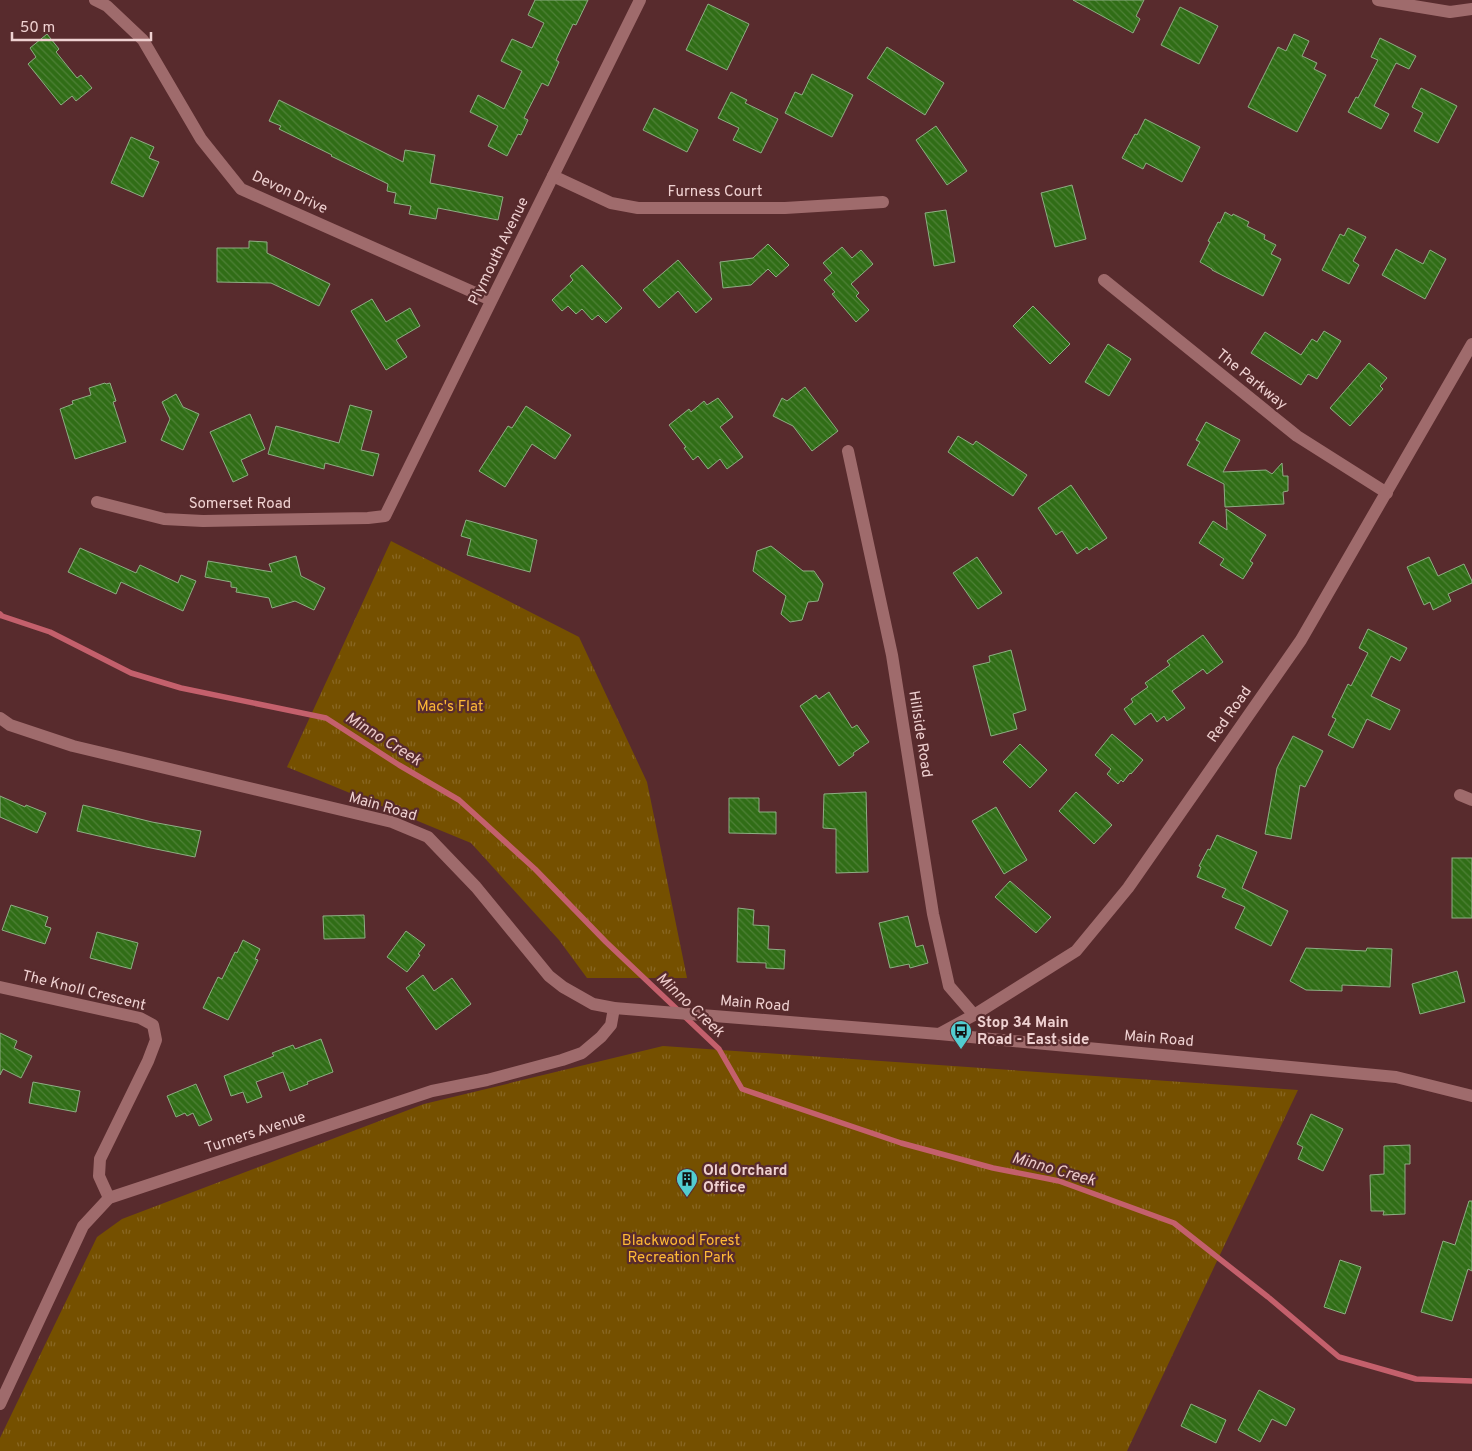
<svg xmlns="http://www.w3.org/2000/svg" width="1472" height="1451" font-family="Overpass,sans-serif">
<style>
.grass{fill:url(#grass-tufts)}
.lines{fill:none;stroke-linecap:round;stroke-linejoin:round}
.stream{stroke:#c4606c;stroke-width:5.5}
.building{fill:url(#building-back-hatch);stroke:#8ead84}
.street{stroke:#9f6b6c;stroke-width:12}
.secondary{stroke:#9f6b6c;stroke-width:12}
.labels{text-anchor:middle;stroke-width:4.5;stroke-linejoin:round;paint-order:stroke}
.street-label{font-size:15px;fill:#efd1d1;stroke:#582b2d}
.park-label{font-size:15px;fill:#feb936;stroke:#582b2d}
.poi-label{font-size:15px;font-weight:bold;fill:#efd1d1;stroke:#582b2d;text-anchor:start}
.water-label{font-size:16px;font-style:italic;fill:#edcaca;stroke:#582b2d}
</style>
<defs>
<pattern id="grass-tufts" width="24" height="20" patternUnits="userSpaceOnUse" patternTransform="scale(1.25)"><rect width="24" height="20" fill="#755000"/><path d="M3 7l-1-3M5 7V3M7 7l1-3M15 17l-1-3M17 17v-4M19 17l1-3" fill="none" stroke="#896824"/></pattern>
<pattern id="building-back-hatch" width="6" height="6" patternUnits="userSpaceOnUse" patternTransform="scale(1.25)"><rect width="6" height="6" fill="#306d16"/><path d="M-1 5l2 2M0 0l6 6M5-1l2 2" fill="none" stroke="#4e8137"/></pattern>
</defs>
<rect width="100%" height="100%" fill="#582b2d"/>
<g class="grass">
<polygon points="391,541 579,637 647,782 687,978 587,978 559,940 471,843 287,767"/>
<polygon points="663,1046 1298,1090 1127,1451 0,1451 0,1438 97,1237 122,1219 424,1104"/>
</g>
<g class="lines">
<polyline class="stream" points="0,614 2,616 50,632 131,673 181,688 326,718 399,765 459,800 535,869 606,942 719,1049 742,1089 901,1143 993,1168 1059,1181 1174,1223 1268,1297 1339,1357 1416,1379 1472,1381"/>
</g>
<g class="building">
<polygon points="535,0 588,0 576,25 573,24 556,60 559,62 548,86 542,83 524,118 528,120 521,135 518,134 507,156 488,146 498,126 470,112 478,95 504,109 522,71 501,61 512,39 532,48 544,23 528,15"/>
<polygon points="1073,0 1144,0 1136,16 1140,19 1133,33"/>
<polygon points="708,4 749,24 727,70 686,50"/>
<polygon points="1180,7 1218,26 1199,64 1161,45"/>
<polygon points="47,34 59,49 56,52 77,78 81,75 92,88 76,101 72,96 61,105 28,64 36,57 30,48"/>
<polygon points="1294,34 1309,41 1302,56 1317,63 1314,69 1326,75 1297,132 1248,107 1278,47 1286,51"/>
<polygon points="1380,38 1416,56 1409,69 1396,63 1374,106 1389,114 1381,129 1348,112 1356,97 1358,98 1378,60 1371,57"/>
<polygon points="887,47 944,83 925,115 867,78"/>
<polygon points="812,74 853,95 832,137 785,113 795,92 802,95"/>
<polygon points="1421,88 1457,106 1438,143 1414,131 1423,113 1412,107"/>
<polygon points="731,92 747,100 745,103 778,119 761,153 733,140 739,128 718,118"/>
<polygon points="279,100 403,162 405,150 435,155 430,183 503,197 498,220 438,208 436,219 409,214 411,206 394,203 396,193 387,191 388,184 331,156 332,155 279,129 281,126 269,121"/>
<polygon points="654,108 698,130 687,152 643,130"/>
<polygon points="1145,119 1200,147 1182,182 1146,163 1143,169 1122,158 1135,134 1137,135"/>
<polygon points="936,126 967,171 947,185 916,140"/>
<polygon points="131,137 154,147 149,158 159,162 143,197 111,183"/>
<polygon points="1072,185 1086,239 1055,247 1041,193"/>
<polygon points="946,210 955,262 934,266 925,213"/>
<polygon points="1225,212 1232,216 1233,214 1249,222 1247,226 1265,235 1264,239 1276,245 1271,254 1281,259 1263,296 1212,270 1212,269 1200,262 1210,242 1208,241 1218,222 1220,223"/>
<polygon points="1348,228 1366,237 1353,261 1359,265 1349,284 1322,270 1340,234 1344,236"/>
<polygon points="249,241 267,242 267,253 330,284 319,306 271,283 217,282 217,248 249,248"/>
<polygon points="768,244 789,265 776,277 768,269 751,285 723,288 720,262 753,258"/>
<polygon points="842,247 852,258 861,250 873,264 851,284 859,293 856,296 869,310 856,322 832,294 835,292 824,280 832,273 823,263"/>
<polygon points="1396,249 1423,264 1430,250 1446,259 1425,299 1382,275"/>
<polygon points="678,260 712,299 696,313 678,291 659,308 643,290"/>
<polygon points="582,265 622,308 606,323 598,315 592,320 582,309 576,314 568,306 562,311 552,300 573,280 570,276"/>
<polygon points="372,299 386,322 410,308 420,326 396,340 407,357 386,370 351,311"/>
<polygon points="1033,306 1070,344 1050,364 1013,326"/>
<polygon points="1324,331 1341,341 1317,379 1308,374 1301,385 1251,353 1265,332 1301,355 1312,339 1317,342"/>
<polygon points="1108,344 1131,359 1109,396 1085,382"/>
<polygon points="1369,363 1387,378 1380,386 1383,389 1350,426 1330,408"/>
<polygon points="105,383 106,384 110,383 116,401 113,402 126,442 75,459 60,409 73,404 72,401 91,395 89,388"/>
<polygon points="805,387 838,431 812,451 793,426 773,416 782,398 787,401"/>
<polygon points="176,394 183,407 199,414 183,450 161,440 170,419 162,402"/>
<polygon points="718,398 733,417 720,427 743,457 727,469 720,459 708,469 698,456 693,460 684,448 686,447 669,425 689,409 691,412 704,401 707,405"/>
<polygon points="350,405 372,411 361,450 379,454 373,476 325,463 324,469 268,454 276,426 339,443"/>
<polygon points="526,406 571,435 555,459 532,444 505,487 479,471 508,426 512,428"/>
<polygon points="250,414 265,449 241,460 248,475 233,482 210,432"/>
<polygon points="1206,422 1240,440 1223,472 1266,470 1272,474 1282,463 1283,476 1288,476 1288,491 1283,492 1284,504 1225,507 1224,484 1187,465 1200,442 1196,440"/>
<polygon points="958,436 973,445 976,441 1027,475 1013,496 948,452"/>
<polygon points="1071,485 1107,538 1089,550 1087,547 1077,554 1062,531 1056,535 1038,508"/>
<polygon points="1226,509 1266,535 1250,561 1253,563 1243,579 1220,565 1224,559 1199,543 1213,521 1227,530"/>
<polygon points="466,520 537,540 530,572 467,555 471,539 461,536"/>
<polygon points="771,546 803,571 814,571 823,584 818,601 808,602 802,620 790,622 781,614 786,596 753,571 757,551"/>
<polygon points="80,548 136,573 140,565 178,583 181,575 196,581 183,611 121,582 116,594 68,572"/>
<polygon points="296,556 301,576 325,588 314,610 295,601 272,608 269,598 236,592 237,588 231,587 231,582 205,577 208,561 272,572 269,564"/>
<polygon points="977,557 1002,593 978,609 953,573"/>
<polygon points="1429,557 1438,576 1464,564 1472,581 1472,583 1448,594 1451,601 1433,610 1430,602 1424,605 1407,567"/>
<polygon points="1368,629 1407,648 1400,661 1391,656 1371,696 1400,710 1390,730 1367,719 1353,748 1328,735 1336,719 1332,717 1348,684 1351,686 1368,653 1359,648"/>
<polygon points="1203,635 1223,662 1207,674 1203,669 1172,691 1185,708 1167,721 1164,716 1157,722 1151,713 1135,725 1124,709 1133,702 1131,699 1148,687 1145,683 1170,665 1167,661"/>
<polygon points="1011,650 1026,710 1013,714 1017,729 991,736 973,666 990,662 989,656"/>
<polygon points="829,692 852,728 857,725 869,742 853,753 854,755 839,766 800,706 816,695 819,699"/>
<polygon points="1112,734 1143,760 1131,774 1130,773 1123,782 1121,780 1118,784 1107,774 1111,769 1095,755"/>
<polygon points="1293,736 1323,751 1305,787 1300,785 1291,839 1265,834 1277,768"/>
<polygon points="1020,744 1047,770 1030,788 1003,762"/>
<polygon points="866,792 868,872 836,873 836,829 823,828 824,794"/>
<polygon points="1076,792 1112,825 1094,844 1059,811"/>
<polygon points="0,796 25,807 26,805 46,813 37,833 0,817"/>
<polygon points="729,798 759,798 759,812 776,812 776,834 729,833"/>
<polygon points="83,805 152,822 201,831 195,857 146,847 77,831"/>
<polygon points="996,807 1027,860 1004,874 972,821"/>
<polygon points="1217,835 1257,852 1242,888 1288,911 1271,946 1235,928 1245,907 1222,897 1226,889 1197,877 1201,867 1199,866 1208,849 1210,850"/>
<rect x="1452" y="858" width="20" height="60"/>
<polygon points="1010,881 1051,917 1036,933 995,897"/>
<polygon points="11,905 48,917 45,926 51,928 45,944 2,930"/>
<polygon points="738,908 754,910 753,925 769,926 768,949 785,950 784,969 766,968 766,963 737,962"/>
<polygon points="364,915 365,938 324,939 323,916"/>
<polygon points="908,916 916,947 923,945 928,963 910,968 909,964 890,968 879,923"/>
<polygon points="406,931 425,945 418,954 420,955 407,972 387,957"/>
<polygon points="97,932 138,943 131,969 90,958"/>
<polygon points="243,940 260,949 255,959 258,960 228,1020 203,1008 218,977 222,979 235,952 237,953"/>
<polygon points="1306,948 1366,951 1367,948 1392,949 1390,987 1342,985 1342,991 1306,990 1290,981"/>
<polygon points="1457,971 1465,1002 1420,1014 1412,984"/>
<polygon points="423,975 434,991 452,978 471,1004 436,1030 406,988"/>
<polygon points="0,1033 17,1041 14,1048 32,1056 21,1078 3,1069 0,1075"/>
<polygon points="321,1039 333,1072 307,1082 308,1084 290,1091 283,1072 256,1082 262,1097 247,1103 243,1092 231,1096 224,1076 274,1056 272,1053 293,1045 295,1049"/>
<polygon points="33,1082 80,1091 76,1112 29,1103"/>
<polygon points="196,1084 212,1120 199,1126 193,1113 187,1116 185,1113 176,1117 167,1096"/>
<polygon points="1311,1114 1343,1129 1323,1171 1298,1159 1303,1147 1297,1144"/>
<polygon points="1410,1145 1410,1164 1405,1164 1405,1214 1383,1215 1384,1211 1371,1211 1370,1175 1384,1174 1384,1146"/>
<polygon points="1469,1201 1472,1201 1472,1271 1468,1269 1452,1321 1421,1312 1443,1241 1455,1245"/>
<polygon points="1340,1260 1361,1267 1345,1314 1324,1307"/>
<polygon points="1259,1390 1295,1409 1286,1426 1272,1419 1260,1442 1238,1430"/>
<polygon points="1191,1404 1226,1420 1216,1443 1181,1426"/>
</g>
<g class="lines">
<g class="street">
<polyline points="95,0 107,6 143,40 201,139 241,189 491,300"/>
<polyline points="1378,0 1450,12 1472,9"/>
<polyline points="553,176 611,203 638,208 785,208 883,202"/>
<polyline points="1104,280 1297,436 1387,493"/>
<polyline points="848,451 892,655 933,914 949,986 974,1015"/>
<polyline points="97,502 164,519 203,521 368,518 385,516 640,0"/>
<polyline points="1460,795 1472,800"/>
<polyline points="0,987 140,1018 153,1025 156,1040 148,1061 100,1159 99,1176 109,1198"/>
<polyline points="939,1034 974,1015 1076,951 1128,888 1301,640 1472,344"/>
<polyline points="0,1404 83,1226 109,1198 432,1091 487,1080 562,1060 582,1053 601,1037 611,1025 614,1008"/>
</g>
<polyline class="secondary" points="0,718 10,725 73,746 392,822 428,837 476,887 549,976 563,987 593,1004 614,1008 939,1034 1396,1077 1472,1096"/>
</g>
<defs>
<g id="bus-pin" transform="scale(1.125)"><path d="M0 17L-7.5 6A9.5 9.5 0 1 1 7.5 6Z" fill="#52ccd0" stroke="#582b2d"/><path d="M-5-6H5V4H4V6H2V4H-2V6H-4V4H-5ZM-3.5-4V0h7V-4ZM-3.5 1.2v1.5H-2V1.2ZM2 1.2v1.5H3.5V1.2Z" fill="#111"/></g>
<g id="building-pin" transform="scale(1.125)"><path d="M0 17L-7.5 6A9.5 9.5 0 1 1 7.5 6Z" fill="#52ccd0" stroke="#582b2d"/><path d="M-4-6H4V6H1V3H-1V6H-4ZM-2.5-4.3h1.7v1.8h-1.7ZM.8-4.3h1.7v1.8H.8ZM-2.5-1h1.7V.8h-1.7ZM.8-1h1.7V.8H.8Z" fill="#111"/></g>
</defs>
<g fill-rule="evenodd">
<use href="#bus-pin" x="961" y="1031"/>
<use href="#building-pin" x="687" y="1179"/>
</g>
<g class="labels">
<g class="street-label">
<text x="715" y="196">Furness Court</text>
<text transform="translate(290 192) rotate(25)" y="5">Devon Drive</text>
<text transform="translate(498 251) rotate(-64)" y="5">Plymouth Avenue</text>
<text transform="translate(1252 379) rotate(39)" y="5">The Parkway</text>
<text x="240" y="508">Somerset Road</text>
<text transform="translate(1229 714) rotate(-55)" y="5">Red Road</text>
<text transform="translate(921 734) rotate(81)" y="5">Hillside Road</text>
<text transform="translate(383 806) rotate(16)" y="5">Main Road</text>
<text transform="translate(84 990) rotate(14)" y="5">The Knoll Crescent</text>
<text transform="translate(755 1003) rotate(5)" y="5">Main Road</text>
<text transform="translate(1159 1038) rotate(5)" y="5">Main Road</text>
<text transform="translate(255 1132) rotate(-18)" y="5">Turners Avenue</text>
</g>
<g class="park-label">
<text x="450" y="711">Mac's Flat</text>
<text x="681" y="1245">Blackwood Forest<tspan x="681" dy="17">Recreation Park</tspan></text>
</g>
<g class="poi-label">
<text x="977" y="1027">Stop 34 Main<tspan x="977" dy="17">Road - East side</tspan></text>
<text x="703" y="1175">Old Orchard<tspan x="703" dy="17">Office</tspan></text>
</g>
<g class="water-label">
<text transform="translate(384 738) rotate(32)" y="6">Minno Creek</text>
<text transform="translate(691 1004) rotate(43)" y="6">Minno Creek</text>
<text transform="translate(1054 1168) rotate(16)" y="6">Minno Creek</text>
</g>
</g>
<path d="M12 32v8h139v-8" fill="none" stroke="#efd1d1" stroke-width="2.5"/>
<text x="20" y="32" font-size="15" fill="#efd1d1" stroke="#582b2d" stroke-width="4" paint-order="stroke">50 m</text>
</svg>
